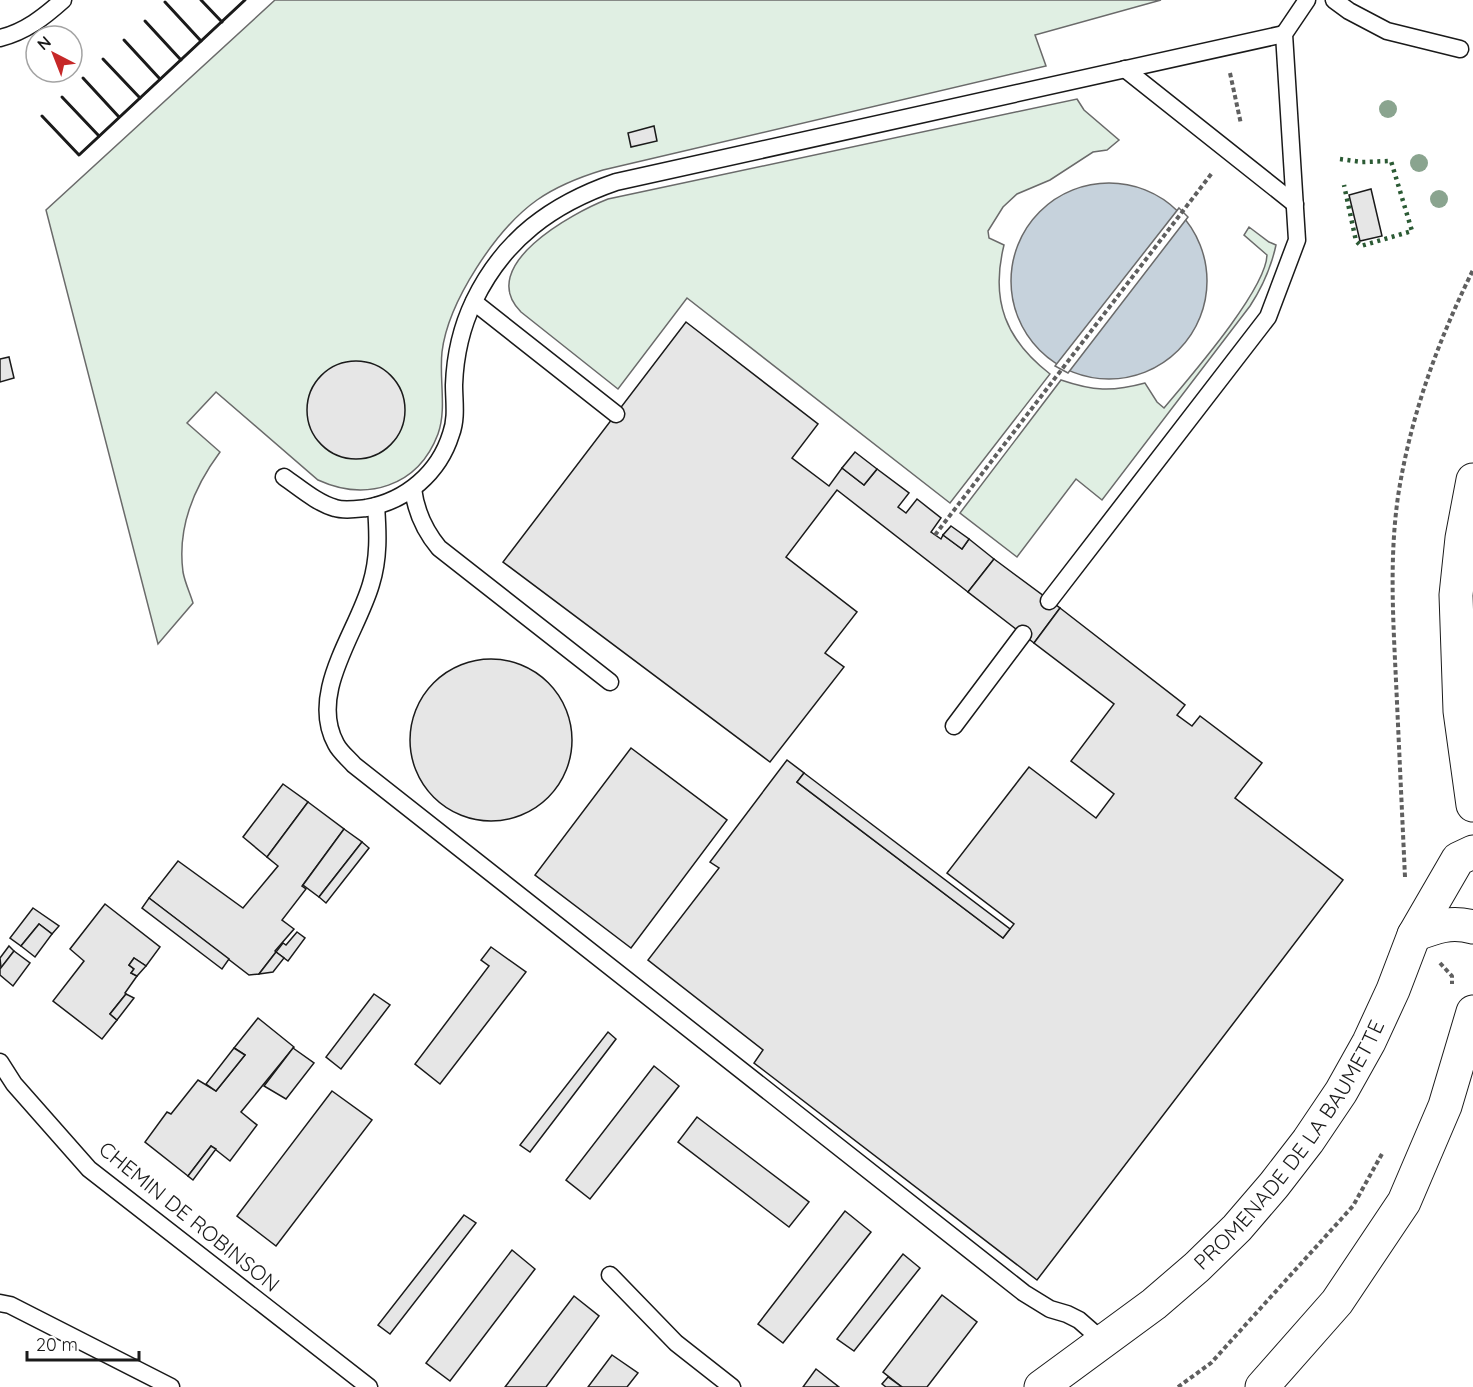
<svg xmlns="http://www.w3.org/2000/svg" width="1473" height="1387" font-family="Quicksand,sans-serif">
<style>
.green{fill:#e0efe3;stroke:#6a6a6a;stroke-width:1.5;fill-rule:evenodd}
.water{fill:#c6d2dc;stroke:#6a6a6a;stroke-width:1.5}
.pier{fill:#fff;stroke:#6a6a6a;stroke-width:1.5}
.building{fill:#e6e6e6;stroke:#1a1a1a;stroke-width:1.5}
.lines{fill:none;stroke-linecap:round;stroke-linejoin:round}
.lane-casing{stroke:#1a1a1a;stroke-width:19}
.street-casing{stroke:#1a1a1a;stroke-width:35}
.path{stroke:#5f5f5f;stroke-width:4;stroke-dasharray:4.5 3;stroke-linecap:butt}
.lane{stroke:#fff;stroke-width:16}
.street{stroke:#fff;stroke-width:33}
.hedge{stroke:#2b5a34;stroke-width:4.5;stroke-dasharray:3 4.5;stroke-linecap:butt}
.wall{stroke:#1a1a1a;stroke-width:3}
.tree{fill:#8aa48f}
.labels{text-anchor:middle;stroke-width:4.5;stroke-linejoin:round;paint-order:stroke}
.street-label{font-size:21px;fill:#1a1a1a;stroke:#fff}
</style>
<rect width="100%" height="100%" fill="#fff"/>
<g class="green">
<path d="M275 0H1161L1035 35 1046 66 603 170C580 177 557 186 537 200 496 229 448 302 442 352 439 379 447 409 438 434 418 487 366 502 318 480L216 392 187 423 220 452C194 487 177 527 183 572 185 583 190 593 193 603L158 644 46 210ZM356 371C410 374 405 450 354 448 343 448 334 442 326 434 304 409 326 373 356 371Z"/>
<path d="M1077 99 1084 110 1119 140 1107 150 1093 152 1050 180 1017 194 1003 207 988 231 989 238 1004 245C990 301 1006 340 1050 374L950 503 687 298 618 389 521 312C475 266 572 213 608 199Z"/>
<path d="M1249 227 1269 242 1276 245C1271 268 1263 286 1250 306L1102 500 1076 479 1017 557 960 513 1061 380C1093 391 1112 392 1145 383L1157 402 1164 408C1189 378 1266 290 1267 255L1244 235Z"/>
</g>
<circle class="water" cx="1109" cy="281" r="98"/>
<polygon class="pier" points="1179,208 1188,217 1068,373 1055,366"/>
<g class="building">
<polygon points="654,126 657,141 631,147 628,133"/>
<polygon points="1371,189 1382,236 1360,241 1349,195"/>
<polygon points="686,322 818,424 792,458 829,486 842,468 864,485 877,469 909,493 898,507 906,513 917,499 941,518 931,532 941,539 943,535 962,549 969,539 994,559 968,592 837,490 786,557 857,612 825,653 844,667 770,762 503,562"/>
<polygon points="9,357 14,378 0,382 0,359"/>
<circle cx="356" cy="410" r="49"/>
<polygon points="855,452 877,469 864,485 842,468"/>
<polygon points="951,526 969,539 962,549 943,535"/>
<polygon points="994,559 1060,608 1034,643 968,592"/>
<polygon points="1060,608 1185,705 1177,715 1192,726 1200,716 1262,763 1235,798 1343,880 1037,1280 754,1063 763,1050 648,960 719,868 710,862 787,760 804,773 797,782 1003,938 1014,924 947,873 1029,767 1096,818 1114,794 1071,761 1114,704 1034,643"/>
<circle cx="491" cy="740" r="81"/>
<polygon points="631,748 727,820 631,948 535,875"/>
<polygon points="804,773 1010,929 1003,938 797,782"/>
<polygon points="283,784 308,802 267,857 243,837"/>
<polygon points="308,802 344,829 302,886 306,889 282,920 294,929 275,951 276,952 259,974 249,975 149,898 178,861 243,908 278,866 267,857"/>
<polygon points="344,829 362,842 319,897 303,885"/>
<polygon points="362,842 369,848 326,903 319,897"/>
<polygon points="149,898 229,959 222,969 142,908"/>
<polygon points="105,904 160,947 146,966 134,958 129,965 134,969 131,973 137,976 125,993 126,994 110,1014 117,1020 102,1039 53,1001 84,961 70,949"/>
<polygon points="33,908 59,926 52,934 39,924 21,946 10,938"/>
<polygon points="39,924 52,934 35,957 21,946"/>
<polygon points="297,932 305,938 288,961 276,952 283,943 286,945"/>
<polygon points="9,946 14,951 1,968 0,958"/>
<polygon points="491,947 526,972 440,1084 415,1064 489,966 481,960"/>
<polygon points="14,951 30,963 13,986 0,975 0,969"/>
<polygon points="276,952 284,958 273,972 259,974"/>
<polygon points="134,958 146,966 137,976 131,973 134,969 129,965"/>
<polygon points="126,994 134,998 117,1020 110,1014"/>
<polygon points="374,994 390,1005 341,1069 326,1057"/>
<polygon points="258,1018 294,1047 241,1112 257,1125 230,1161 211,1146 188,1176 145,1142 167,1112 171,1114 198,1080 216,1091 245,1055 234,1048"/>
<polygon points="608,1032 616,1039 530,1152 520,1145"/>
<polygon points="234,1048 245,1055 216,1091 206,1084"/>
<polygon points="293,1048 314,1063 286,1099 264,1086"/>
<polygon points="654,1066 679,1086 590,1199 566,1180"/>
<polygon points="332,1091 372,1120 276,1246 237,1216"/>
<polygon points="697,1117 809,1202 789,1227 678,1142"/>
<polygon points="211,1146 216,1149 193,1180 188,1176"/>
<polygon points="845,1211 871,1232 783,1343 758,1324"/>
<polygon points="464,1215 476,1223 390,1334 378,1325"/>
<polygon points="512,1250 535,1269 450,1381 426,1363"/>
<polygon points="903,1254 920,1268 854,1351 837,1339"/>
<polygon points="942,1295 977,1322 927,1387 902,1387 883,1372"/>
<polygon points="574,1296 599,1316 546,1387 505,1387"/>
<polygon points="612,1355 638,1373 627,1387 588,1387"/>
<polygon points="816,1369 839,1387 803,1387"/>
<polygon points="888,1377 902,1387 886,1387 882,1384"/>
</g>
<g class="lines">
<g class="lane-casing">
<g id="lane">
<polyline points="1334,0 1349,11 1387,31 1460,49"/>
<path d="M0 38C25 32 44 17 63 0"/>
<polyline points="1125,69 1295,204"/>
<polyline points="474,302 616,414"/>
<path d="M284 477C300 488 317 503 335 508 344 511 357 509 366 508 406 501 439 473 451 434 457 418 454 401 454 385 455 356 462 326 474 301 504 239 552 204 616 182L1284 34"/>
<path d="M413 489C416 512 424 530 439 548L610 682"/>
<path d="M376 506C378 533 379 558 371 584 357 633 308 693 336 744 340 752 348 758 354 765L1024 1293 1050 1309 1067 1314 1079 1320 1103 1341"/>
<polyline points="1049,601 1268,317 1297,240 1284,34 1307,0"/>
<polyline points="954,726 1023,634"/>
<polyline points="0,1062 14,1084 89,1169 369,1387"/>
<polyline points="610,1275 676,1343 732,1387"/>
<polyline points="0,1303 10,1305 171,1387"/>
</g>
</g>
<g class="street-casing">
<g id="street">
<polyline points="1473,480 1462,538 1456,595 1460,711 1473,805"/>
<path d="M1414 935C1435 927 1450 921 1473 927"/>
<path id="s1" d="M1041 1387 1154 1304 1197 1267 1237 1228 1274 1185 1308 1141 1341 1092 1369 1042 1393 990 1414 935 1458 859 1473 852"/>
<polyline points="1262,1387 1337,1302 1404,1202 1445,1106 1473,1012"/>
</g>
</g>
<g class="path">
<polyline points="1230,73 1241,124"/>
<polyline points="935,535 1212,173"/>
<path d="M1405 877C1402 812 1399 746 1396 681 1393 617 1389 553 1399 490 1412 412 1438 341 1473 270"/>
<polyline points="1440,963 1452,976 1452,984"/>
<polyline points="1178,1387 1211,1363 1353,1206 1383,1152"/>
</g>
<use href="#lane" class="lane"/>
<use href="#street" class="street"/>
<polyline class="hedge" points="1340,159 1362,162 1391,161 1412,231 1361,246 1356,241 1344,185"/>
<g class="wall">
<polyline points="201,0 222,22"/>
<polyline points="165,2 201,41"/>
<polyline points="145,21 181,60"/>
<polyline points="124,40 160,79"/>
<polyline points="103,59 140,98"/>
<polyline points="83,78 119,117"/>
<polyline points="62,97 99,136"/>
<polyline points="42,116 79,155 245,0"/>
</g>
</g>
<g class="tree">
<circle cx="1388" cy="109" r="9"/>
<circle cx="1419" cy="163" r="9"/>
<circle cx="1439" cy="199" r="9"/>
</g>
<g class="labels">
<g class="street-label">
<text dy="7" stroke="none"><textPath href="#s1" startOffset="351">PROMENADE DE LA BAUMETTE</textPath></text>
<text transform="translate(189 1217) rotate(39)" y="7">CHEMIN DE ROBINSON</text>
</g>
</g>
<g transform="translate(54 54) rotate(318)"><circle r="28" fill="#ffffff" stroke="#a3a3a3" stroke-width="1.5"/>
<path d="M0-4.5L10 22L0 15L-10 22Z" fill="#c62828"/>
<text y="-9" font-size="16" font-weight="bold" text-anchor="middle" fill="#1a1a1a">N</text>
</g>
<path d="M27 1351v9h112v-9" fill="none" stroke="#1a1a1a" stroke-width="3"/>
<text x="36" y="1351" font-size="18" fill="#1a1a1a" stroke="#ffffff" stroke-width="4.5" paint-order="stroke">20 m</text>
</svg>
